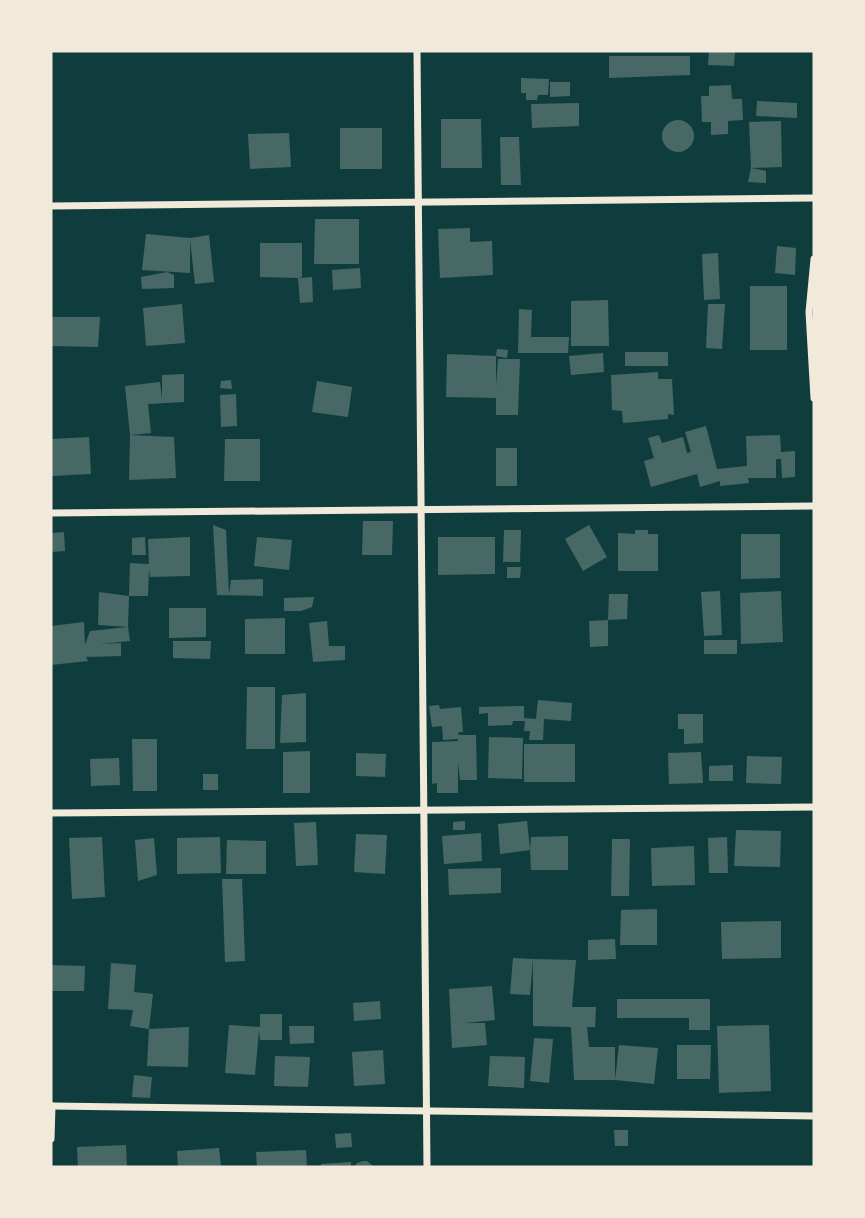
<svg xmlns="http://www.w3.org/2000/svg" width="865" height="1218" font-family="'Archivo Narrow',sans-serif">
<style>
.building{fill:#486865}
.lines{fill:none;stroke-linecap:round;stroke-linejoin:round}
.minor{stroke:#f1e9da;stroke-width:7}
</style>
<rect width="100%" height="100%" fill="#0f3d3e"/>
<g class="building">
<polygon points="709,51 735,51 734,66 708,65"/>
<polygon points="609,56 690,56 690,75 609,78"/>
<polygon points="521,78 549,79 548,95 538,95 537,100 526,100 526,93 521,93"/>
<polygon points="550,82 570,82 570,96 550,97"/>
<polygon points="731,85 732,99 742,99 743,120 728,121 728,134 711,135 711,122 702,122 701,96 709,96 709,86"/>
<polygon points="757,101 797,103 797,118 756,116"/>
<polygon points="579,103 579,126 532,128 531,104"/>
<polygon points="441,119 481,119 482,168 441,168"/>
<circle cx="678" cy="136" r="16"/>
<polygon points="781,121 782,167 751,168 766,171 766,183 748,182 751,168 749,122"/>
<rect x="340" y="128" width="42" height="41"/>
<polygon points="289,133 291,167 250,169 248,134"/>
<polygon points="500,137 519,137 521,185 501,185"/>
<polygon points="315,219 359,219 359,264 314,264"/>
<polygon points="470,228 470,242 492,241 493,275 440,278 438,229"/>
<polygon points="146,234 190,238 209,235 214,282 195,284 190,240 190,273 142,270"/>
<polygon points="260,243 302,243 302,277 298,278 312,277 313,302 300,303 298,278 260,277"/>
<polygon points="777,246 796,248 795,275 775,273"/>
<polygon points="718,253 720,299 704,300 702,254"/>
<polygon points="360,268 361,288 333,290 332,270"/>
<polygon points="167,272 174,275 174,288 142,289 141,277"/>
<rect x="750" y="286" width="37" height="64"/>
<polygon points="608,300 609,346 571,346 571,301"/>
<polygon points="182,304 185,343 146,346 143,308"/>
<polygon points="708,304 725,304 722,349 706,348"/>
<polygon points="519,309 532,310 531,337 569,337 568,353 518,353"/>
<polygon points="51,317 100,317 98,347 51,346"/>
<polygon points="497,349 508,350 507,358 496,356"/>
<rect x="625" y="352" width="43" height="14"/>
<polygon points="603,353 604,372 571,375 569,356"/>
<polygon points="447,354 496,356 496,386 498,359 520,359 518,415 496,415 496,398 446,397"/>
<polygon points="658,372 658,379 672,379 674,415 668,414 668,419 623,423 622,411 612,410 611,375"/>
<polygon points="184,374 184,402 148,404 151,433 130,435 125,386 160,382 162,399 162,375"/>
<polygon points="231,380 232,389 220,388 221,381"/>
<polygon points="317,381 352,387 348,417 312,412"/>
<polygon points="236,394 237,426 221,427 220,395"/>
<polygon points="706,426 717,469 747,466 746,436 780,435 781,452 795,451 795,477 782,478 781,459 776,459 776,478 748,478 749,483 720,486 720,481 700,487 697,474 651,487 644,461 654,458 648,438 659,435 662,443 683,437 687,453 691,452 685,432"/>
<polygon points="130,435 174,437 176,478 129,480"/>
<polygon points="89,437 91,474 51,476 51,439"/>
<polygon points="225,439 260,439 260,481 224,481"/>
<rect x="496" y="448" width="21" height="38"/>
<polygon points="363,521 393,521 392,555 362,555"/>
<polygon points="213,525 226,530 229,595 231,580 263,579 263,596 217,595"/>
<polygon points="589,525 607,557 583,571 565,539"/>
<polygon points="504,530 521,530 520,562 503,562"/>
<polygon points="635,530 648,530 648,534 658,534 658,571 618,571 618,533 635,534"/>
<polygon points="64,532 65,551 51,552 51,533"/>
<polygon points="741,534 780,534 780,578 741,579"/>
<polygon points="145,537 146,555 132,555 132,538"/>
<polygon points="190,537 190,576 150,577 149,569 148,596 129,596 130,563 149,564 148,539"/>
<polygon points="257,537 292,540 289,570 254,566"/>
<polygon points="438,537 495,537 495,574 438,575"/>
<polygon points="507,567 521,567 520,578 507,578"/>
<polygon points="720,591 722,635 704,636 701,592"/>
<polygon points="781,591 783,642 741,644 740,593"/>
<polygon points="99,592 129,596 128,627 130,641 99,644 121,643 121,656 86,657 88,661 51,665 51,626 84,622 85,645 90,631 128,627 98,625"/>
<polygon points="609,594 628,594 627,619 608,620 608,646 590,647 589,621 608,620"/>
<polygon points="314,597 312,607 301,611 284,611 284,598"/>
<polygon points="169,608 206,608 206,637 169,638"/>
<polygon points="285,618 285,654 245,654 245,619"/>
<polygon points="327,621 329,646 345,646 345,660 313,662 309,623"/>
<rect x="704" y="640" width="33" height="14"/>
<polygon points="173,641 211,641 210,659 173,658"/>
<polygon points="247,687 275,687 275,749 246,749"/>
<polygon points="306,693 306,742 280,743 282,695"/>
<polygon points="538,700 572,703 571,721 544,719 543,740 529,740 530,731 524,731 525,721 513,721 512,725 488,726 488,713 479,714 479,707 524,706 524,718 536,719"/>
<polygon points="439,705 440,709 461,707 463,732 459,732 458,735 476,735 477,780 460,780 458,762 458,793 437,793 437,783 432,784 432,742 458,741 458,739 443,740 442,726 432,727 429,706"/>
<polygon points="678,714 703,714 703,743 684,744 684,729 678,729"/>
<polygon points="489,737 523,738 522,779 488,778"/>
<polygon points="132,739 157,739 157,791 133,791"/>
<rect x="524" y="744" width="51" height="38"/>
<polygon points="310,751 310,793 283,793 283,752"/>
<polygon points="701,752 703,783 669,784 668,753"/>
<polygon points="356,753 386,754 385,777 356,776"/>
<polygon points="747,756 782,757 781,784 746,783"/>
<polygon points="119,758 120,785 91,786 90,759"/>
<polygon points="733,765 733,781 709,781 709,766"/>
<rect x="203" y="774" width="15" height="16"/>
<polygon points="465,821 465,830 453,830 453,822"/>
<polygon points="527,821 530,850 531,837 568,836 568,870 531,870 530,850 500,854 498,824"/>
<polygon points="316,822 318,865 296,866 294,823"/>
<polygon points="736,830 781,831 780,867 734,866"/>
<polygon points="481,833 482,861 444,864 442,836"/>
<polygon points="356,834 387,835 385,874 354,872"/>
<polygon points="102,837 105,897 72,899 69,838"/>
<polygon points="220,837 221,873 177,874 177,838"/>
<polygon points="727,837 728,873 709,873 708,838"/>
<polygon points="154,838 157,875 138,881 135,840"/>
<polygon points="612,839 630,839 629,896 611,896"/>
<polygon points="227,840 266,841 266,874 226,874"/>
<polygon points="694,846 695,885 652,886 651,848"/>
<polygon points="501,868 501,893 449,895 448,869"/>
<polygon points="222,879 242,879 245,961 225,962"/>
<polygon points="657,909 657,945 620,945 621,910"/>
<polygon points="781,921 781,958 722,959 721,922"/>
<polygon points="615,939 616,959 588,960 588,940"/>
<polygon points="513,958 533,959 530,995 510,994"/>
<polygon points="533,959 576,960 572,1007 596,1007 595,1027 587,1027 589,1047 615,1047 615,1080 619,1045 658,1048 654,1084 615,1080 574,1080 571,1027 533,1026"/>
<polygon points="111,963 136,965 134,992 153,994 149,1029 130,1026 133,1010 108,1009"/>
<polygon points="51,965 85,966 84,991 51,991"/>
<polygon points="492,986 495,1020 465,1023 485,1023 487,1045 452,1048 449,989"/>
<polygon points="617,999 710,999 710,1030 689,1030 689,1018 617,1018"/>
<polygon points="380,1001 381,1019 354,1021 353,1003"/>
<polygon points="260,1014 282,1014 282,1040 260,1040 259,1030 255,1075 225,1073 229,1025 260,1027"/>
<polygon points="769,1025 771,1091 719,1093 717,1026"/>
<polygon points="289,1026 314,1026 314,1043 290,1044"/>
<polygon points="189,1027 188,1067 147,1066 149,1029"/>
<polygon points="534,1038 553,1039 549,1083 530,1081"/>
<polygon points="677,1045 711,1045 710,1079 677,1079"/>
<polygon points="383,1050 385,1084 354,1086 352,1052"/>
<polygon points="275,1056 310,1057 308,1087 274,1086"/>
<polygon points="490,1056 525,1057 524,1088 488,1086"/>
<polygon points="134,1075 152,1077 150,1098 132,1097"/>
<polygon points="614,1130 628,1130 628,1146 615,1146"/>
<polygon points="351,1133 352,1147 336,1148 335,1134"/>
<polygon points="126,1145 127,1167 78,1167 77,1147"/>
<polygon points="219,1148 221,1167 178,1167 177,1151"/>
<polygon points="306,1150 307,1167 257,1167 256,1152"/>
<polygon points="363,1161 367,1161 374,1167 354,1167 357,1163"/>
<polygon points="351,1162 351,1167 321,1167 321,1164"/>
</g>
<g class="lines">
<g class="minor">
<polyline points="417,51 427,1167"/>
<polyline points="51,206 814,198"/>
<polyline points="814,259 809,312 814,398"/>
<polyline points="51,513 814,506"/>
<polyline points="51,813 814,807"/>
<polyline points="51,1106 814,1116"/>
<polyline points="51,1139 52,1106"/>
</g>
</g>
<rect width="865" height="1218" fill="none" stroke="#f1e9da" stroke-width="105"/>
</svg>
